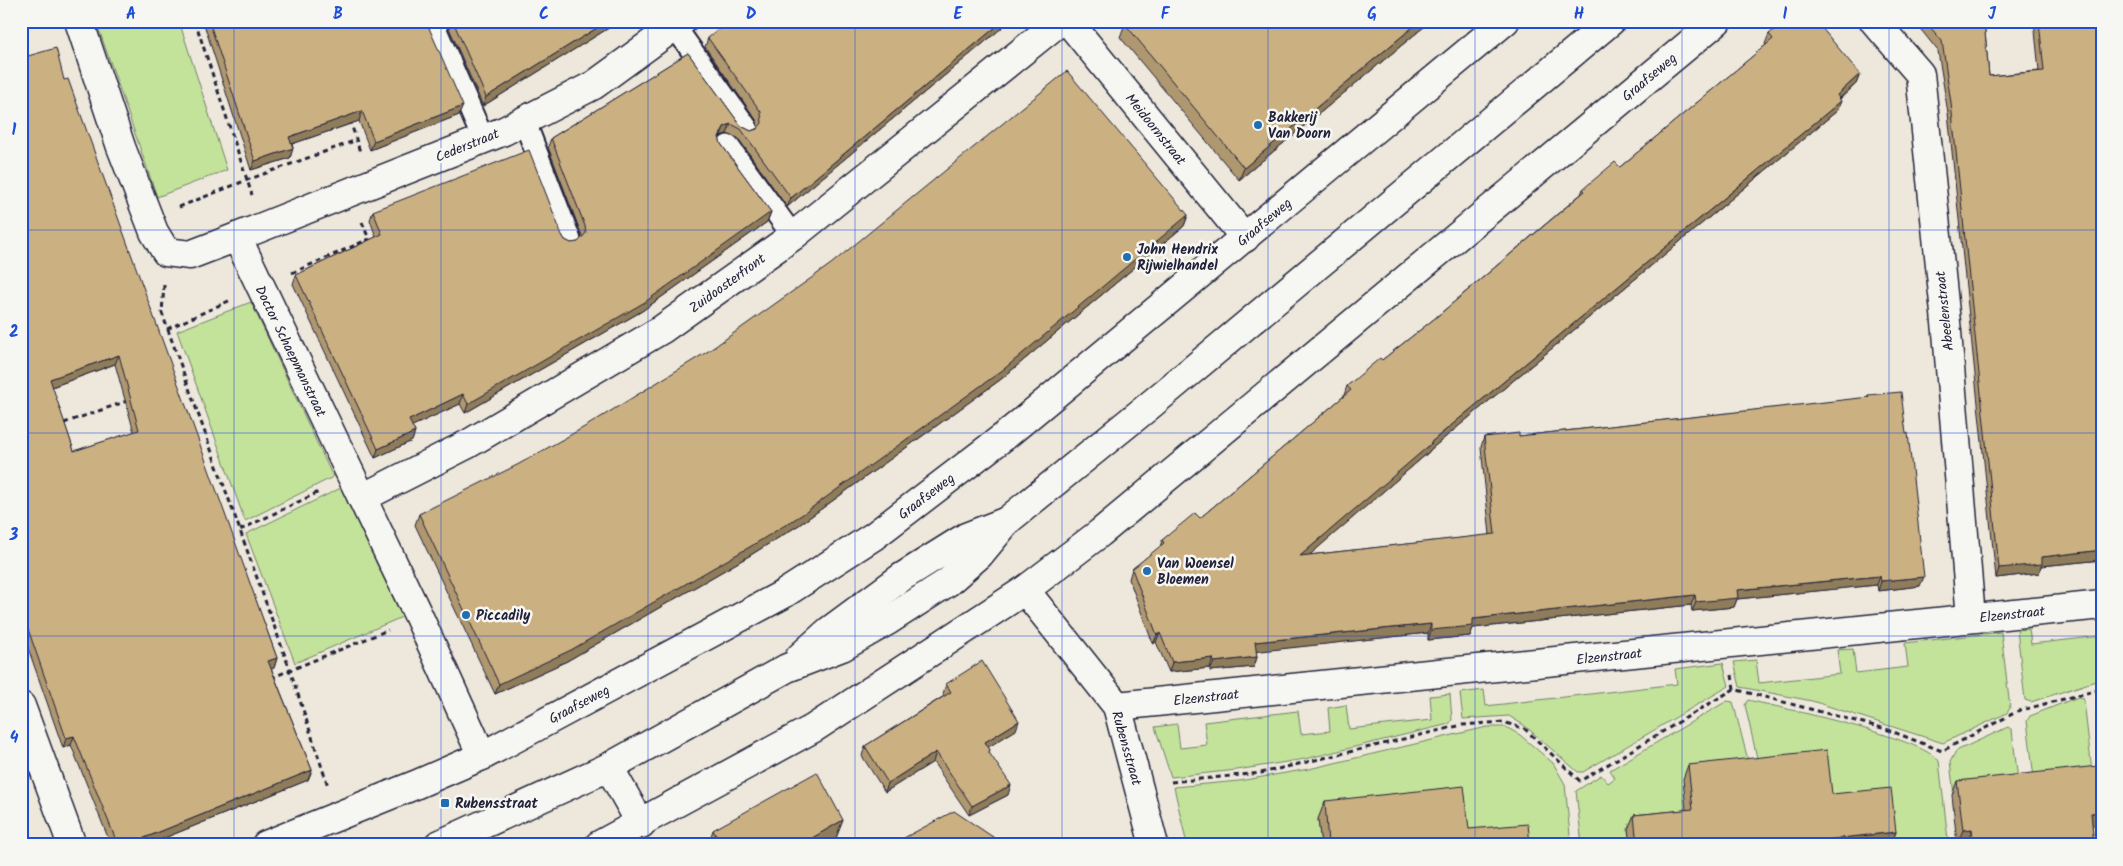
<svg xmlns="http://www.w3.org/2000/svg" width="2123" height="866" font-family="Kalam,sans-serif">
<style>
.green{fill:#c3e29a;stroke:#72826a}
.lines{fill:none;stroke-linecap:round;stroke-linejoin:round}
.lane-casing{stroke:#22223b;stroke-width:25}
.street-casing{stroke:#22223b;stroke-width:31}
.secondary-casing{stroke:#22223b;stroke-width:31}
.path{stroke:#22223b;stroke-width:3;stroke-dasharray:5 4;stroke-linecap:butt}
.lane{stroke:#f6f6f2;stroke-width:21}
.street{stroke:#f6f6f2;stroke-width:28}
.secondary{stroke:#f6f6f2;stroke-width:28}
.wall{fill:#af976f;stroke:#22223b;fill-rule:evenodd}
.shaded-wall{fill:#8e7b5a;stroke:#22223b}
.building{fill:#cbb081;stroke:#22223b;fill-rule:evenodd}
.grid{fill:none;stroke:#1d4ed8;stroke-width:1;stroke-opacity:0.55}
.poi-dot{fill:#1f6fb2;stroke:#f6f6f2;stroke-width:2}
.labels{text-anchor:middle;stroke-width:5;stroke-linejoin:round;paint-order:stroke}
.street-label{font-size:14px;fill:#22223b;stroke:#f6f6f2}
.poi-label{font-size:14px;font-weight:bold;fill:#22223b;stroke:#f6f6f2;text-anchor:start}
.neatline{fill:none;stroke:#1d4ed8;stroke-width:2}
.grid-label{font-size:16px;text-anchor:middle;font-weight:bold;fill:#1d4ed8}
</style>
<rect width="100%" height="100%" fill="#ede8db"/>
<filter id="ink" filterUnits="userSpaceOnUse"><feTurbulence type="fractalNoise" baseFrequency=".02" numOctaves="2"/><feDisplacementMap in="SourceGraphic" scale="10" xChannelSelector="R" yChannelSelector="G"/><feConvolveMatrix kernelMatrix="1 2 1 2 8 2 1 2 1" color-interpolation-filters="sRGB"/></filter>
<g filter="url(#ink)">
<g class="green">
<polygon points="96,21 179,21 227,170 157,197"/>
<polygon points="251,302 333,477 245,521 177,331"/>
<polygon points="343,487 402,617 295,663 246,534"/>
<polygon points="2029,629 2031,644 2102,636 2102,679 2031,702 2025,700 2017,630"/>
<polygon points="2001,632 2010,708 2007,713 1943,743 1812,701 1740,687 1734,662 1756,660 1759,683 1840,674 1837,650 1853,649 1856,673 1908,667 1905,643"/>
<polygon points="1723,663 1729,686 1583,772 1578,772 1525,726 1509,716 1463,719 1460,693 1484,690 1486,706 1677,684 1675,669"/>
<polygon points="1450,694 1452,720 1449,724 1305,759 1237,770 1171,777 1155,727 1177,724 1180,748 1207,745 1204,722 1298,711 1301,734 1330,731 1328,708 1346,705 1349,729 1432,720 1430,696"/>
<polygon points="2078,697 2083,698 2084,701 2093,780 2035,786 2027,721 2030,716"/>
<path d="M1748 700C1782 708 1921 737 1939 761L1948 840 1890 845 1760 771 1745 705Z"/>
<polygon points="1727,701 1733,702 1751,772 1687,823 1629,829 1630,845 1582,845 1576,791 1601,775 1608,783 1615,778 1610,770"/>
<polygon points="1487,727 1506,727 1520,735 1553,763 1565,784 1571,845 1522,845 1318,819 1321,845 1187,845 1174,787 1239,781 1309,769"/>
<polygon points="2008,727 2012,730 2019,788 1954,795 1950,762 1956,751"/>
</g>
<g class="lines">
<g class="lane-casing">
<g id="lane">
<polyline points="432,21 483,139"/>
<polyline points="675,27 747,128"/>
<polyline points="524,120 570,240"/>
<polyline points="728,146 793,236"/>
</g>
</g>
<g class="street-casing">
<g id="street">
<polyline points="79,21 121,147 154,232 166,252 190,255 237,237 419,617 482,756"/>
<polyline points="1068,21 1245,238"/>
<polyline points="1874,21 1920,74 1947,332 1971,618"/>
<polyline points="237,237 504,131 594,85 682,21"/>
<polyline points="362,498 468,444 661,330 793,236 1060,21"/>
<polyline points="1025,590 1117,706 1154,845"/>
<polyline points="21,706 72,845"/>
<polyline points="1117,706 2102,605"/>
<polyline points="609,767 641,824"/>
<polyline points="266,845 415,785 482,756 782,595 874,536 1006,435 1505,21"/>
<polyline points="599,845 814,728 1025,590 1100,533 1717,21"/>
</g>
</g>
<g class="secondary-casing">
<g id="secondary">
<polyline points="800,657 829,631 902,577 966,537 1007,521"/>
<polyline points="438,845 609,767 787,668 842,647 889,620 948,582 979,555 1008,520 1149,406 1611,21"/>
</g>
</g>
<g class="path">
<polyline points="195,21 252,195"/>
<polyline points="350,120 360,152"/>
<polyline points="179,207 247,180 357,140"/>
<polyline points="362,222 371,244"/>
<polyline points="292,273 369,239"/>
<polyline points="164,285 162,313 290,670 328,786"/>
<polyline points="167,329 231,300"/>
<polyline points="64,423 130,400"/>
<polyline points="240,530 321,491"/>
<polyline points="1732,675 1734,689"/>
<polyline points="271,678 388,630"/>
<polyline points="1171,782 1261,773 1462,725 1503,722 1525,729 1580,781 1734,689 1886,729 1942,751 2018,711 2102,689"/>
</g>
<use href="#lane" class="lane"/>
<use href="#street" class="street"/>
<use href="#secondary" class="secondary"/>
</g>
<g class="wall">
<polygon points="203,21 426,21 459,115 370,150 359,121 292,144 293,148 290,158 251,170"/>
<polygon points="446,21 620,21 483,106"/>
<polygon points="1010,21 787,207 738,138 727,134 720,136 719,138 721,144 771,212 767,222 642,311 465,413 460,404 412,426 415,432 412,441 375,458 293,284 296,275 376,237 370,220 373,211 562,235 565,240 571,243 578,242 582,238 582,236 548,147 551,138 688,53 741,126 751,131 758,128 757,121 705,47 708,38"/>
<polygon points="1128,21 1431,21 1239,180 1120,37 1125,24"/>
<polygon points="1914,21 1984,21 1989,76 2039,71 2034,21 2102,21 2102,560 2041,566 2039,573 1996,578 1948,113 1938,51"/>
<polygon points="1769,34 1860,74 1856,84 1840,99 1838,110 1430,450 1429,452 1309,555 1490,535 1481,447 1484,437 1519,436 1867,398 1868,395 1920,586 1878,591 1877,585 1845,588 1737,599 1734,607 1692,611 1691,605 1473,628 1470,636 1428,640 1428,633 1256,651 1257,657 1254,667 1210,671 1210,668 1169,672 1156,642 1153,644 1129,579 1132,569 1160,547 1162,540 1200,518 1344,396 1344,395 1347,386 1382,360 1434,319 1581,194 1583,189 1620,167 1766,45 1765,44"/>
<path d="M21 58 64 80 277 658 274 668H271L312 770 308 780 147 845H111L71 745 63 748 21 628ZM115 364 134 432 74 451 52 387Z"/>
<polygon points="1188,215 1184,226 1000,380 799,525 749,556 567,661 495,694 415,525 419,514"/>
<polygon points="946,684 1016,730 988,747 990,750 989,753 1008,795 969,815 933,762 885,792 862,756 865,746 944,696 943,694"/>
<polygon points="1688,765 1832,794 1896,832 1891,845 1630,845 1628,829 1634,815 1686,810 1683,779"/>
<polygon points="1957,781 2098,826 2092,826 2094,845 1967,845 1967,843 1957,844 1952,795"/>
<polygon points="1325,801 1469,829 1530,845 1321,845 1318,819"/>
<polygon points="843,820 836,838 825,845 708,845 713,830"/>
</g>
<g class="shaded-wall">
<polygon points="608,21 620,21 483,106 486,97"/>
<polygon points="1003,21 1010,21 787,207 791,198"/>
<polygon points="1420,21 1431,21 1239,180 1244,168"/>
<polygon points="1860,74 1856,84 1833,104 1837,95"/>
<polygon points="1841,101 1838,110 1430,450 1429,452 1297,566 1300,556 1430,443"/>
<polygon points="463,106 459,115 370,150 374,141"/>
<polygon points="362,111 359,121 286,146 289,137"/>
<polygon points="731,124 727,134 720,136 716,147 724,127"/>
<polygon points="293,148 290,158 251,170 255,161"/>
<polygon points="771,212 767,222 642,311 465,413 468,404"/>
<polygon points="1188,215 1184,226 1000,380 799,525 749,556 567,661 495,694 499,684"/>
<polygon points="119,355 115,364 46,389 50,379"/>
<polygon points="463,394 460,404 406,429 409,420"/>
<polygon points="415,432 412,441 375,458 378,449"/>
<polygon points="2102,550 2102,560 2041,566 2039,573 1996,578 1999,568 2042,557"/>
<polygon points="1880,576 1877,585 1737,599 1734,607 1692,611 1696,602 1737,590"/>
<polygon points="1924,577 1920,586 1878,591 1881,581"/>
<polygon points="1695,595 1691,605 1473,628 1470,636 1428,640 1431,630 1473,619"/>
<polygon points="1431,624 1428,633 1252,652 1255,642"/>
<polygon points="1160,633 1156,642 1153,644 1157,635"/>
<polygon points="1257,657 1254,667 1210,671 1214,662"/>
<polygon points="277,658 274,668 265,671 268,661"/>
<polygon points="1213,658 1210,668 1169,672 1172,662"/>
<polygon points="1019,721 1016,730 982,751 985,742"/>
<polygon points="74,736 71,745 63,748 66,738"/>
<polygon points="936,752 933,762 885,792 888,783"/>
<polygon points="312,770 308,780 147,845 127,845"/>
<polygon points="1011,785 1008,795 969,815 972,806"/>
<polygon points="2102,812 2102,814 2098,826 2086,827 2091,813"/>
<polygon points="843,820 836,838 825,845 800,845"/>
<polygon points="1972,829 1967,843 1957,844 1963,830"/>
<polygon points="1896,832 1891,845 1777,845"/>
</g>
<g class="building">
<polygon points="209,21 426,21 463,106 374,141 362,111 289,137 293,148 255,161"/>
<polygon points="453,21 608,21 486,97"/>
<polygon points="729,21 1003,21 791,198 741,129 731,124 724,127 719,137 721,144 771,212 645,302 468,404 463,394 409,420 415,432 378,449 296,275 382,234 373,211 529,150 562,235 565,240 571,243 578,242 586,233 585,226 551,138 688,53 741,126 751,131 757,129 762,123 761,112 708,38"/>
<polygon points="1128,21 1420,21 1244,168 1125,24"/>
<polygon points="1784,21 1816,21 1860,74 1837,95 1841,101 1430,443 1432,443 1300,556 1495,534 1484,437 1519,433 1519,436 1665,420 1869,397 1868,395 1901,392 1906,434 1908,433 1924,577 1881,581 1880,576 1848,579 1737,590 1738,598 1696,602 1695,595 1473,619 1473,626 1431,630 1431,624 1255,642 1257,657 1214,662 1213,658 1172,662 1160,633 1157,635 1132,569 1164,543 1162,540 1195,513 1200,518 1351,390 1347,386 1380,358 1382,360 1434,319 1585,191 1583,189 1615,162 1620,167 1773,39 1769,34"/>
<polygon points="1925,21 1984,21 1989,76 2044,71 2039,21 2102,21 2102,550 2042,557 2042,564 1999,568 1951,103 1942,41"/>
<path d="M56 48 64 80 68 79 277 658 268 661 312 770 127 845H118L74 736 66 738 21 609V58ZM119 355 139 430 74 451 50 379Z"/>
<polygon points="1067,71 1188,215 1004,369 803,514 753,545 571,650 499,684 419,514 519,464 588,425 710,350 831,264"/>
<polygon points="982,661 1019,721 985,742 990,750 988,751 1011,785 972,806 936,752 888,783 865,746 951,692 946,684"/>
<polygon points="1827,750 1832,794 1891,788 1896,832 1777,845 1637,845 1634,815 1693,809 1688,765"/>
<polygon points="2098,766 2102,801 2102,812 2091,813 2094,845 1974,845 1972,829 1963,830 1957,781"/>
<polygon points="817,772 843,820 800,845 721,845 713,830"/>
<polygon points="1464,786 1469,829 1528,824 1530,845 1325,845 1328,844 1325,801"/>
<polygon points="954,811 1005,845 891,845"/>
<polygon points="24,837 27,845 21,845 21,838"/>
</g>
</g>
<path class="grid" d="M234 21V845M441 21V845M648 21V845M855 21V845M1062 21V845M1268 21V845M1475 21V845M1682 21V845M1889 21V845M21 230H2102M21 433H2102M21 636H2102"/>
<g class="poi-dot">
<circle cx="1258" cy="125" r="5"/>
<circle cx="1127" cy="257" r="5"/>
<circle cx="1147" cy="571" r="5"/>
<circle cx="466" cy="615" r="5"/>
<rect x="440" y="798" width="10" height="10" rx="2.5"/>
</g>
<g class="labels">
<g class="street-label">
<text transform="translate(1649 77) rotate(-40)" y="5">Graafseweg</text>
<text transform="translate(1156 129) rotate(51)" y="5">Meidoornstraat</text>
<text transform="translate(467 145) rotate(-22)" y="5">Cederstraat</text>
<text transform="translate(1264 222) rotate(-40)" y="5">Graafseweg</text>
<text transform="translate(727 283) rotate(-36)" y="5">Zuidoosterfront</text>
<text transform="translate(1944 311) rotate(-96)" y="5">Abeelenstraat</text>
<text transform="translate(291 351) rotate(64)" y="5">Doctor Schaepmanstraat</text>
<text transform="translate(926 496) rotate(-37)" y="5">Graafseweg</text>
<text transform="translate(2012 614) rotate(-6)" y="5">Elzenstraat</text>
<text transform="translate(1609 656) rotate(-6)" y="5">Elzenstraat</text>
<text transform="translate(1206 697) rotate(-6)" y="5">Elzenstraat</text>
<text transform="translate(579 704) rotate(-28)" y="5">Graafseweg</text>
<text transform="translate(1127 748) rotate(74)" y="5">Rubensstraat</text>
</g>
<g class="poi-label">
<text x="1268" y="122">Bakkerij<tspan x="1268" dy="16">Van Doorn</tspan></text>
<text x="1137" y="254">John Hendrix<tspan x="1137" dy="16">Rijwielhandel</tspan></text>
<text x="1157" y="568">Van Woensel<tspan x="1157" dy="16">Bloemen</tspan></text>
<text x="476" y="620">Piccadily</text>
<text x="455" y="808">Rubensstraat</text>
</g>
</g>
<rect width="2123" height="866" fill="none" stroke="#f6f6f2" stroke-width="55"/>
<rect x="28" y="28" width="2068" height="810" class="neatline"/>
<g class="grid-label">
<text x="131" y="19">A</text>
<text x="338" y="19">B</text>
<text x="544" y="19">C</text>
<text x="751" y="19">D</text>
<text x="958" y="19">E</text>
<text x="1165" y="19">F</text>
<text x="1372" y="19">G</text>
<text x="1579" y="19">H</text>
<text x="1785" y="19">I</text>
<text x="1992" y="19">J</text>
<text x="14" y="135">1</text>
<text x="14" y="337">2</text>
<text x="14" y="540">3</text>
<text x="14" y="743">4</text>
</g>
</svg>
